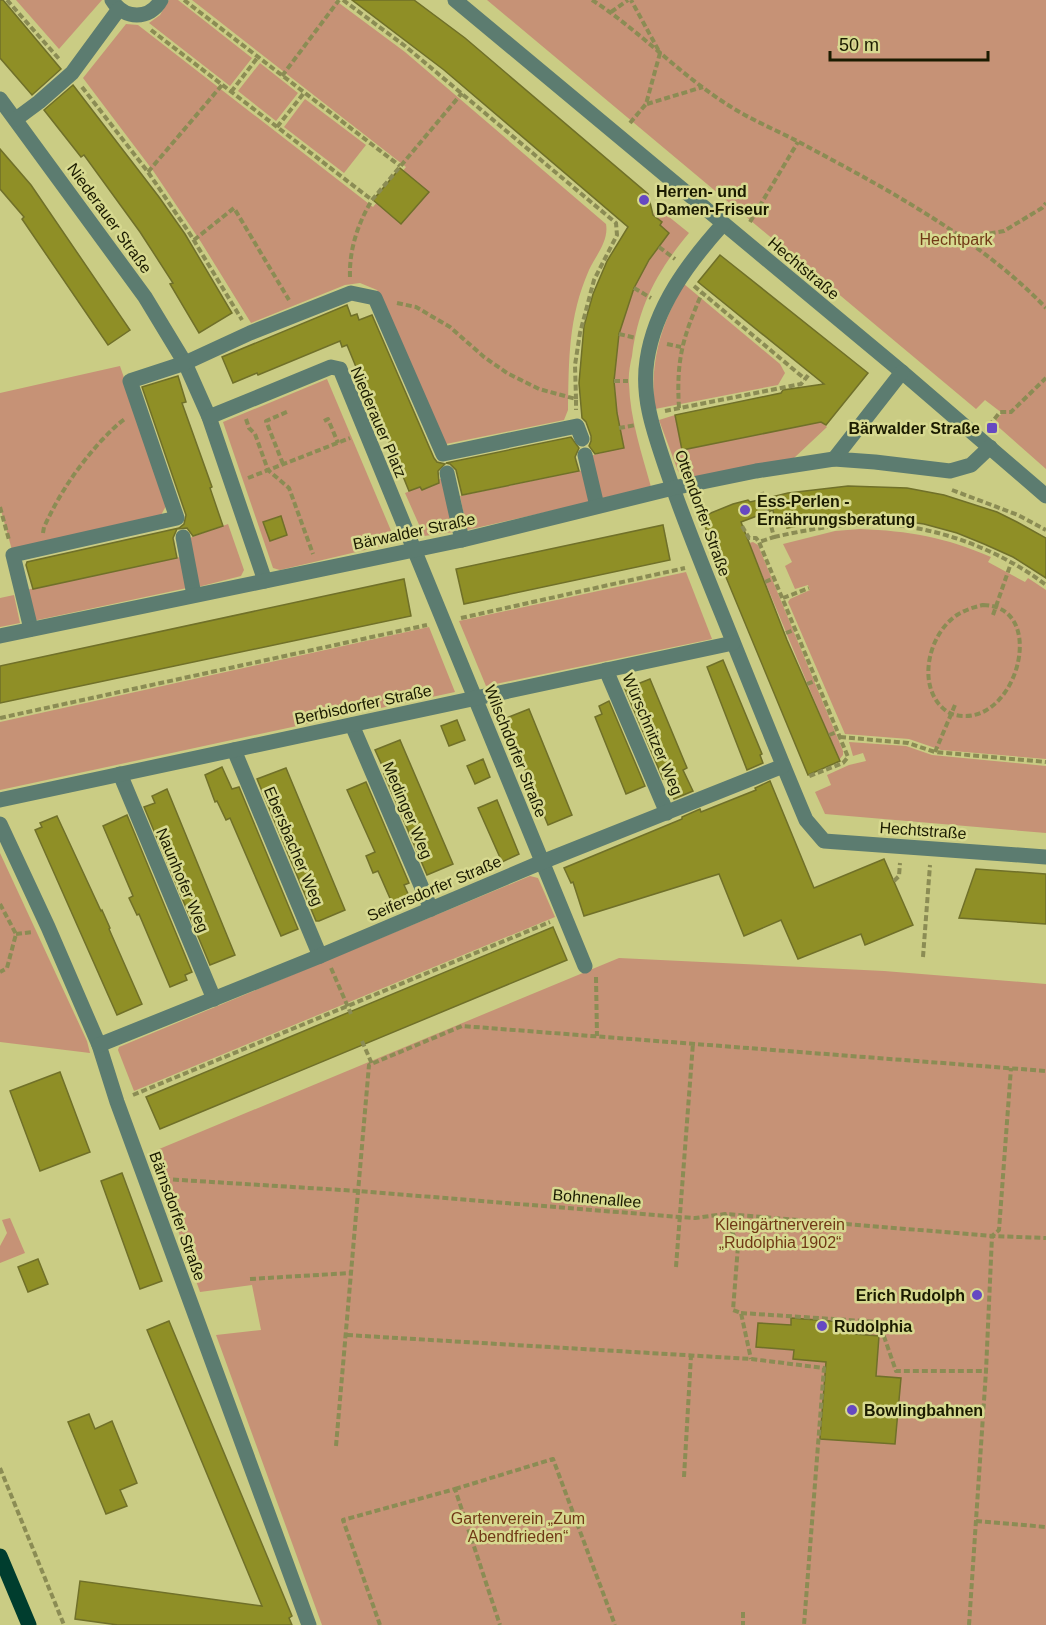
<svg xmlns="http://www.w3.org/2000/svg" width="1046" height="1625" font-family="Helvetica,sans-serif">
<style>
.green{fill:#c69276}
.building{fill:#8f8f26;stroke:#707029;stroke-width:1.5}
.lines{fill:none;stroke-linecap:round;stroke-linejoin:round}
.path{stroke:#8b8c54;stroke-width:4;stroke-dasharray:6 3;stroke-linecap:butt}
.minor{stroke:#5c7c70;stroke-width:15}
.major{stroke:#003d2e;stroke-width:15}
.poi-dot{fill:#6649c2;stroke:#d7d990;stroke-width:2}
.labels{text-anchor:middle;stroke-width:5;stroke-linejoin:round;paint-order:stroke}
.poi-label{font-size:16px;font-weight:bold;fill:#1b1b00;stroke:#d7d990;text-anchor:start}
.street-label{font-size:16px;fill:#1b1b00;stroke:#d7d990}
.park-label{font-size:16px;fill:#713916;stroke:#d7d990}
</style>
<rect width="100%" height="100%" fill="#cacc84"/>
<g class="green">
<polygon points="16,0 102,0 59,49"/>
<polygon points="169,0 178,0 252,58 230,86 149,23 160,15"/>
<path d="M192 0H335L405 52 606 224C609 241 596 255 589 270 568 318 569 359 568 410L564 420 446 444 377 290 360 283 345 285 251 323 201 242 154 172 83 78 126 24 138 25 373 207 406 167Z"/>
<polygon points="487,0 1046,0 1046,469 994,423 1002,413 985,400 976,409"/>
<polygon points="260,63 298,93 276,121 238,91"/>
<polygon points="305,99 366,145 344,173 284,127"/>
<path d="M658 208 689 233C657 271 638 307 632 356 630 365 628 375 629 384 630 419 642 454 651 487L599 499 590 456 624 447C610 394 611 339 634 288 643 268 656 251 669 233L660 225 662 222 653 215Z"/>
<path d="M684 284 780 364 785 373 778 385 655 409C649 363 661 324 684 284Z"/>
<polygon points="120,366 167,504 160,517 12,550 0,507 0,393"/>
<polygon points="327,379 392,533 392,541 386,545 280,570 273,568 223,422"/>
<polygon points="675,415 683,450 808,424 814,416 827,427 794,458 690,479 683,477 678,471 659,420"/>
<polygon points="584,470 590,502 467,530 460,496"/>
<polygon points="443,478 454,532 424,536 405,493 420,487 422,490 433,486 432,482"/>
<polygon points="228,524 244,570 241,576 198,587 187,539"/>
<path d="M860 529C909 531 945 537 991 557L988 562 1025 582 1028 578 1046 590V759L941 750 909 739 845 734 788 602 790 599 810 590 808 585 795 589 785 566 792 562 783 544 835 531Z"/>
<polygon points="753,542 758,545 843,751 843,755 839,760 749,543"/>
<polygon points="180,557 187,588 33,621 26,590"/>
<polygon points="686,572 712,639 486,686 459,621"/>
<polygon points="14,595 20,623 0,627 0,598"/>
<polygon points="429,627 455,692 0,790 0,722"/>
<polygon points="849,742 906,746 932,755 1046,766 1046,833 825,814 815,792 831,785 827,775 849,765 866,761 863,753 853,756"/>
<polygon points="0,853 87,1041 90,1053 0,1042"/>
<polygon points="530,876 538,878 555,917 134,1091 118,1050 119,1047"/>
<polygon points="619,958 884,971 1046,984 1046,1625 322,1625 216,1335 261,1330 252,1285 200,1292 164,1191 166,1188 161,1169 153,1164 152,1152"/>
<polygon points="10,1218 25,1253 0,1263 0,1246 7,1233 2,1220"/>
</g>
<g class="building">
<polygon points="0,0 3,0 61,69 32,95 0,58"/>
<polygon points="352,0 414,0 465,38 648,194 653,215 662,222 660,225 669,233 649,260 634,288 619,334 614,381 617,413 624,448 595,454 589,446 591,441 591,436 586,422 582,418 579,383 584,326 593,294 607,261 628,227 444,70"/>
<polygon points="73,85 159,197 185,234 232,313 199,333 170,284 173,283 140,232 84,155 81,157 44,110"/>
<polygon points="0,149 31,185 130,330 108,345 22,219 24,217 0,189"/>
<polygon points="400,168 429,192 401,224 373,200"/>
<polygon points="720,255 868,373 826,425 821,422 682,450 675,415 781,393 783,390 824,384 698,282"/>
<polygon points="347,305 351,316 357,314 359,320 372,315 434,458 437,462 445,464 438,471 439,483 422,490 420,487 409,491 365,383 363,384 347,345 342,347 340,341 258,375 257,373 233,383 222,357"/>
<polygon points="178,376 186,402 182,403 212,487 210,488 223,526 193,536 187,528 177,529 173,538 177,558 33,589 26,565 27,562 179,528 184,524 186,515 142,387"/>
<polygon points="571,437 579,448 575,457 579,471 462,495 456,470 450,464 446,463"/>
<polygon points="848,486 907,488 944,495 997,512 1017,522 1046,538 1046,578 1013,557 984,544 957,533 924,524 887,519 852,519 816,522 787,528 785,520 775,522 773,510 741,522 787,640 840,761 808,775 701,517 733,504 748,500 750,502 788,493"/>
<polygon points="281,516 287,535 270,541 263,522"/>
<polygon points="663,525 670,560 464,604 456,569"/>
<polygon points="404,579 411,616 0,703 0,666"/>
<polygon points="723,660 762,754 760,755 763,763 747,770 707,667"/>
<polygon points="650,679 687,768 683,770 693,791 674,799 665,778 663,779 625,689"/>
<polygon points="609,701 645,786 626,794 595,717 602,714 599,706"/>
<polygon points="529,709 572,815 548,825 504,719"/>
<polygon points="457,720 465,740 449,746 441,726"/>
<polygon points="400,740 453,864 427,875 384,774 386,774 375,750"/>
<polygon points="483,759 490,777 475,784 467,766"/>
<polygon points="222,767 232,789 239,787 298,929 281,936 230,818 226,820 217,801 215,802 205,775"/>
<polygon points="286,768 345,910 319,921 316,921 257,779"/>
<polygon points="770,781 814,888 884,859 913,925 865,945 861,934 798,959 781,920 744,936 719,874 584,916 573,882 571,883 564,868 682,819 682,817 700,809 701,812 756,790 755,788"/>
<polygon points="366,782 409,883 404,885 410,898 393,905 378,871 373,873 366,856 375,852 347,790"/>
<polygon points="167,789 235,955 210,965 144,807 155,803 152,796"/>
<polygon points="497,800 519,854 502,862 478,808"/>
<polygon points="127,815 192,972 185,975 187,980 170,987 139,914 137,915 129,898 133,896 103,826"/>
<polygon points="57,816 101,911 102,910 110,928 109,929 142,1004 117,1015 35,830 42,827 40,823"/>
<polygon points="976,869 1046,874 1046,924 959,918"/>
<polygon points="553,927 567,960 160,1129 146,1097"/>
<polygon points="60,1072 90,1152 40,1171 10,1091"/>
<polygon points="122,1173 162,1281 140,1289 101,1181"/>
<polygon points="38,1259 48,1284 28,1292 18,1267"/>
<polygon points="791,1318 843,1322 843,1327 856,1328 855,1334 879,1336 876,1376 901,1378 895,1444 820,1439 826,1362 793,1359 794,1350 756,1347 758,1323 791,1325"/>
<polygon points="169,1321 292,1616 289,1618 292,1625 118,1625 75,1619 80,1581 262,1606 147,1330"/>
<polygon points="89,1414 95,1429 112,1421 137,1483 120,1490 127,1506 106,1514 68,1422"/>
</g>
<g class="lines">
<g class="path">
<polyline points="7,0 60,60"/>
<polyline points="184,0 400,166"/>
<polyline points="343,0 405,46 616,223 617,235 594,280 580,333 575,365 576,399"/>
<path d="M592 0C639 30 678 73 725 103 747 118 774 129 797 141 883 187 978 237 1046 308"/>
<polyline points="611,12 628,0"/>
<polyline points="151,30 372,200"/>
<polyline points="282,76 339,0"/>
<polyline points="82,87 148,172 190,234 242,320"/>
<polyline points="231,92 258,57"/>
<polyline points="647,104 703,87"/>
<polyline points="630,123 646,104 660,53 631,0"/>
<polyline points="277,127 304,93"/>
<polyline points="148,172 222,85"/>
<polyline points="750,222 798,142"/>
<polyline points="963,238 1004,231 1042,208 1046,203"/>
<polyline points="194,240 234,208 289,300"/>
<polyline points="659,247 675,259"/>
<path d="M350 277C349 250 358 223 372 200L462 93"/>
<polyline points="694,286 805,379"/>
<polyline points="634,288 651,298"/>
<polyline points="397,303 416,307 450,327 484,357 507,373 539,389 576,399 576,410"/>
<polyline points="619,334 636,338"/>
<polyline points="667,344 681,347"/>
<polyline points="614,381 628,381"/>
<path d="M679 408C676 359 683 337 702 293"/>
<polyline points="665,411 801,384 810,373"/>
<polyline points="246,419 249,428 255,434 268,470 289,488 313,554"/>
<polyline points="324,421 328,419 338,443"/>
<polyline points="989,426 1000,412 1011,412 1046,378"/>
<polyline points="619,428 636,425"/>
<polyline points="283,464 266,421 289,411"/>
<polyline points="248,478 350,438"/>
<polyline points="952,490 1018,515 1046,530"/>
<polyline points="762,492 774,537 759,542 848,757 843,763 807,777"/>
<polyline points="0,507 9,540"/>
<polyline points="742,526 749,538 756,538 759,542"/>
<path d="M43 533 44 527C60 493 76 469 101 441 109 433 116 425 125 419"/>
<path d="M774 537C806 530 842 523 875 524 934 525 999 549 1046 585"/>
<polyline points="765,582 774,578"/>
<polyline points="783,598 809,588"/>
<path d="M983 605C1046 606 1020 715 966 716 958 716 951 715 945 710 916 687 928 634 957 615 965 610 974 607 983 605Z"/>
<polyline points="993,615 1011,563"/>
<polyline points="461,618 685,568"/>
<polyline points="786,633 796,629"/>
<polyline points="807,684 817,680"/>
<polyline points="0,718 427,625"/>
<polyline points="829,735 837,732"/>
<polyline points="840,737 908,743 935,752 1046,762"/>
<polyline points="935,752 955,705"/>
<polyline points="894,881 899,876 900,863"/>
<polyline points="0,904 16,934 7,968 0,972"/>
<polyline points="16,934 33,932"/>
<polyline points="923,957 930,865"/>
<polyline points="331,968 351,1014"/>
<polyline points="596,977 597,1036"/>
<polyline points="362,1041 372,1064"/>
<polyline points="133,1095 550,922"/>
<polyline points="164,1179 358,1191 679,1217 695,1218 725,1214 992,1236 1046,1238"/>
<polyline points="725,1214 738,1246 733,1310 741,1313 751,1359"/>
<polyline points="676,1267 693,1043"/>
<polyline points="250,1279 351,1273"/>
<polyline points="741,1313 879,1322 896,1371 986,1371"/>
<polyline points="347,1335 751,1359 824,1368 804,1625"/>
<polyline points="336,1446 369,1065 462,1026 1046,1071"/>
<polyline points="0,1468 64,1625"/>
<polyline points="684,1477 691,1356"/>
<polyline points="455,1489 553,1459 615,1625"/>
<polyline points="976,1521 1046,1527"/>
<polyline points="743,1612 743,1625"/>
<polyline points="380,1625 343,1520 455,1489 500,1625"/>
<polyline points="969,1625 986,1371 992,1236 999,1230 1011,1068"/>
</g>
<g class="minor">
<path d="M112 0C124 20 150 20 161 0"/>
<polyline points="455,0 902,372 1046,496"/>
<polyline points="0,99 145,297 185,363 209,417 265,581"/>
<polyline points="16,119 39,102 72,73 119,9"/>
<path d="M723 224C688 263 655 307 647 360 641 399 655 435 667 471 684 521 704 570 724 619 751 686 778 754 806 820L824 841 1046 857"/>
<polyline points="902,372 834,459 875,462 950,471 971,465 990,447"/>
<polyline points="209,417 331,367 340,369 585,966"/>
<polyline points="585,455 597,506"/>
<polyline points="447,473 462,540"/>
<polyline points="183,537 194,595"/>
<polyline points="31,629 13,555 177,518 130,381 185,363 250,333 351,293 375,298 443,454 577,426 582,439"/>
<polyline points="0,636 462,540 673,488 756,471 834,459"/>
<polyline points="606,670 667,813"/>
<polyline points="352,725 431,909"/>
<polyline points="234,750 320,956"/>
<polyline points="120,774 214,999"/>
<polyline points="0,800 733,643"/>
<polyline points="0,824 48,927 99,1045 117,1102 309,1625"/>
<polyline points="99,1045 320,956 542,862 783,766"/>
</g>
<polyline class="major" points="0,1556 29,1625"/>
</g>
<g class="poi-dot">
<circle cx="644" cy="200" r="6"/>
<rect x="986" y="422" width="12" height="12" rx="3"/>
<circle cx="745" cy="510" r="6"/>
<circle cx="977" cy="1295" r="6"/>
<circle cx="822" cy="1326" r="6"/>
<circle cx="852" cy="1410" r="6"/>
</g>
<g class="labels">
<g class="poi-label">
<text x="656" y="197">Herren- und<tspan x="656" dy="18">Damen-Friseur</tspan></text>
<text x="980" y="434" text-anchor="end">Bärwalder Straße</text>
<text x="757" y="507">Ess-Perlen -<tspan x="757" dy="18">Ernährungsberatung</tspan></text>
<text x="965" y="1301" text-anchor="end">Erich Rudolph</text>
<text x="834" y="1332">Rudolphia</text>
<text x="864" y="1416">Bowlingbahnen</text>
</g>
<g class="street-label">
<text transform="translate(110 218) rotate(54)" y="6">Niederauer Straße</text>
<text transform="translate(804 268) rotate(40)" y="6">Hechtstraße</text>
<text transform="translate(379 422) rotate(67)" y="6">Niederauer Platz</text>
<text transform="translate(703 513) rotate(70)" y="6">Ottendorfer Straße</text>
<text transform="translate(414 531) rotate(-12)" y="6">Bärwalder Straße</text>
<text transform="translate(363 704) rotate(-12)" y="6">Berbisdorfer Straße</text>
<text transform="translate(653 734) rotate(67)" y="6">Würschnitzer Weg</text>
<text transform="translate(516 751) rotate(68)" y="6">Wilschdorfer Straße</text>
<text transform="translate(408 810) rotate(67)" y="6">Medinger Weg</text>
<text transform="translate(923 830) rotate(4)" y="6">Hechtstraße</text>
<text transform="translate(294 846) rotate(67)" y="6">Ebersbacher Weg</text>
<text transform="translate(183 880) rotate(67)" y="6">Naunhofer Weg</text>
<text transform="translate(434 888) rotate(-23)" y="6">Seifersdorfer Straße</text>
<text transform="translate(597 1198) rotate(5)" y="6">Bohnenallee</text>
<text transform="translate(178 1216) rotate(70)" y="6">Bärnsdorfer Straße</text>
</g>
<g class="park-label">
<text x="956" y="245">Hechtpark</text>
<text x="780" y="1230">Kleingärtnerverein<tspan x="780" dy="18">„Rudolphia 1902“</tspan></text>
<text x="518" y="1524">Gartenverein „Zum<tspan x="518" dy="18">Abendfrieden“</tspan></text>
</g>
</g>
<path d="M830 51v9h158v-9" fill="none" stroke="#1b1b00" stroke-width="3"/>
<text x="839" y="51" font-size="18" fill="#1b1b00" stroke="#d7d990" stroke-width="4.5" paint-order="stroke">50 m</text>
</svg>
